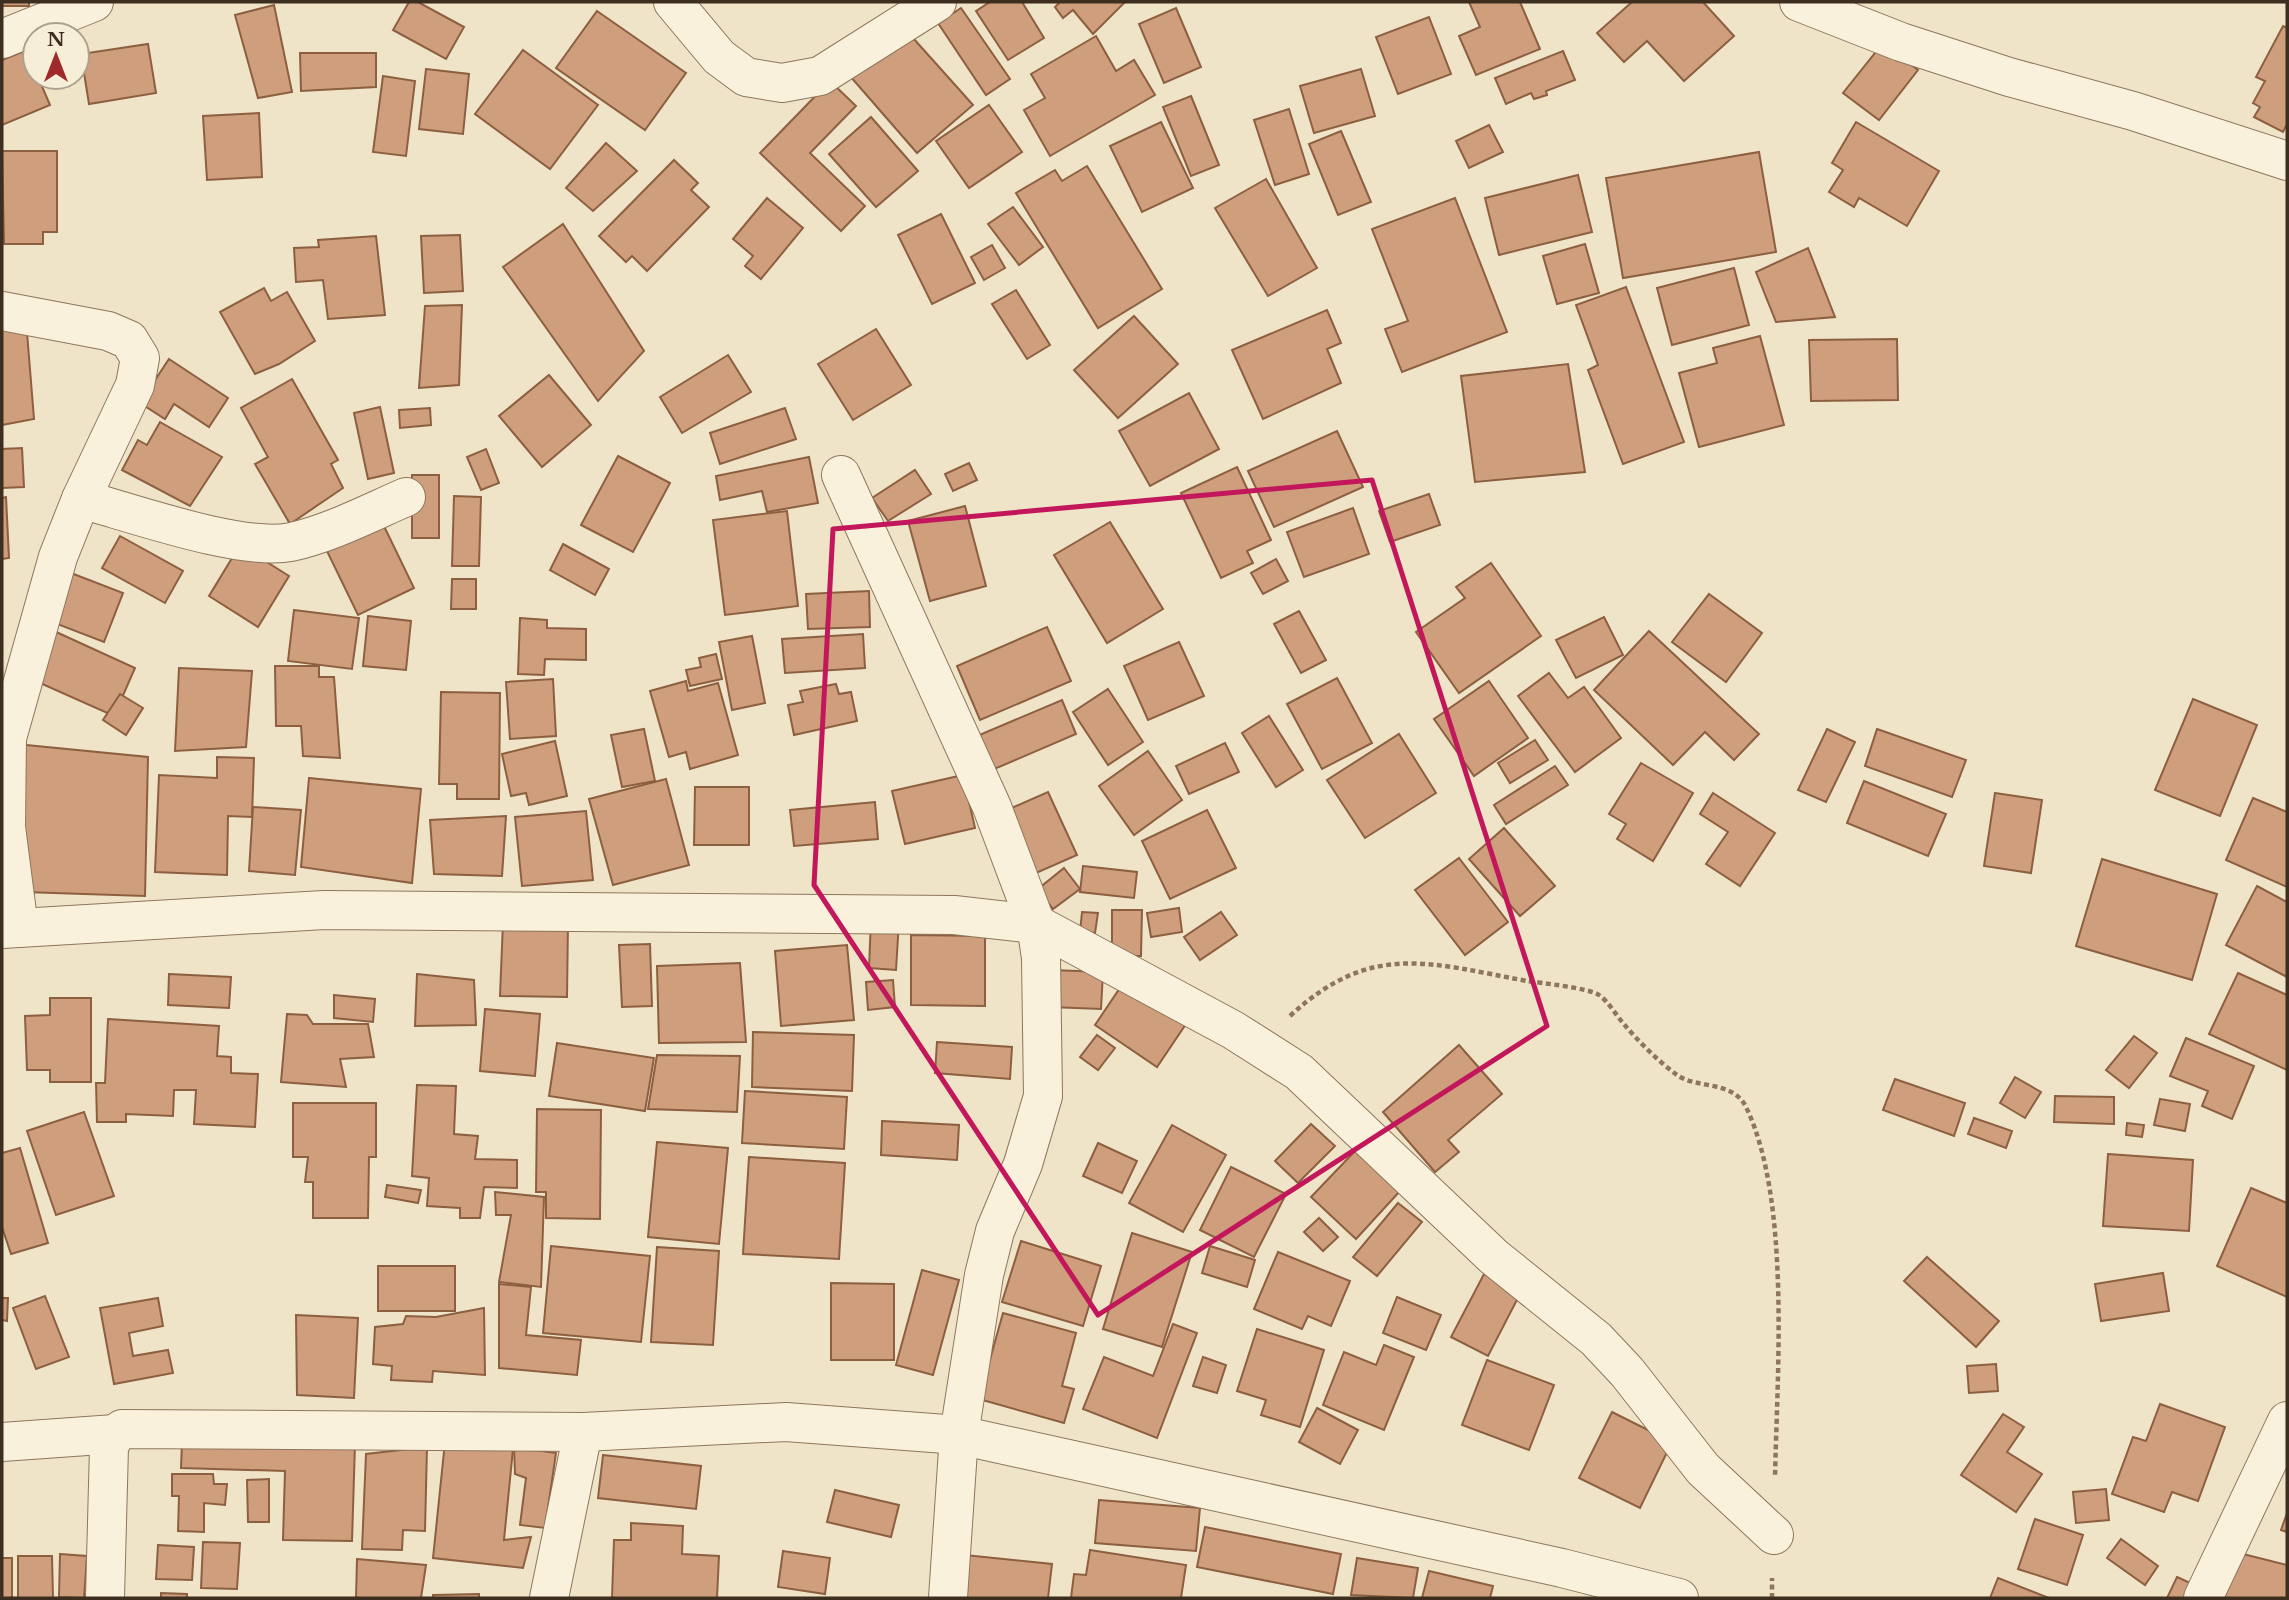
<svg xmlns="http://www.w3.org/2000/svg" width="2289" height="1600" font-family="'Libre Baskerville',serif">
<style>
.building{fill:#cf9f7d;stroke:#8d5f41;stroke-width:2}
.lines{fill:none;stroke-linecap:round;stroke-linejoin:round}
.minor-casing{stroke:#8d765c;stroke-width:40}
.path{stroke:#8d765c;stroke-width:4.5;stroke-dasharray:5 3.5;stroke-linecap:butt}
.minor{stroke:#faf1dc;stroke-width:38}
.marked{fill:none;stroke:#c2185b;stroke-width:5;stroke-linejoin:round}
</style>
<rect width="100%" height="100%" fill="#f0e4c8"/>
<g class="building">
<rect x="2" y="2" width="27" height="4"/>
<polygon points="409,2 418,2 464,27 446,59 393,30"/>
<polygon points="990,2 1022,2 1044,38 1008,60 976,11"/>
<polygon points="1060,2 1125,2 1093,34 1073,10 1063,18 1055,7"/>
<polygon points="1469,2 1520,2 1540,49 1476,75 1459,36 1480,27"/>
<polygon points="1632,2 1703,2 1734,36 1684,81 1647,41 1624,62 1597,33"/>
<polygon points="274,5 292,92 258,98 235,15"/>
<polygon points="961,8 1010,79 986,95 938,23"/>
<polygon points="1176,8 1201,67 1164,83 1139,24"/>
<polygon points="597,11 686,73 645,130 556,68"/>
<polygon points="1429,17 1451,74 1398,94 1376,37"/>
<polygon points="2283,26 2287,28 2287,124 2283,132 2254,117 2260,107 2253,103 2265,81 2256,77"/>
<polygon points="905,29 973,105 917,153 850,76"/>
<polygon points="1096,36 1116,71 1134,60 1155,95 1050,156 1024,110 1045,98 1031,74"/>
<polygon points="1883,43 1918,70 1879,120 1843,93"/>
<polygon points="148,44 156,93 89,104 81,54"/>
<polygon points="27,50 35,77 38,77 50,105 2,125 2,60"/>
<polygon points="523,50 598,105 550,169 475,114"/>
<polygon points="1563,51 1575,80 1546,91 1547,95 1534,99 1531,93 1506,104 1495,78"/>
<polygon points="300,53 376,53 376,87 301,91"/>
<polygon points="426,69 469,74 463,134 419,129"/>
<polygon points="1361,69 1375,116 1314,133 1300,86"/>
<polygon points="383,76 415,81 406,156 373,152"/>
<polygon points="830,81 856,106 810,153 865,206 841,231 760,153"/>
<polygon points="1191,96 1219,165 1191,176 1163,107"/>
<polygon points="989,105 1022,152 969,188 936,141"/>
<polygon points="1289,109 1309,174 1275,185 1254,120"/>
<polygon points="259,113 262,177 207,180 203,116"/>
<polygon points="871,117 918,171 876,207 829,154"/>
<polygon points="1161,122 1193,188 1142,212 1110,146"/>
<polygon points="1856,122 1939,171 1907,226 1859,198 1854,207 1829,192 1843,170 1832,163"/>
<polygon points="1489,125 1503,152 1469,168 1456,141"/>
<polygon points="1341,131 1371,202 1338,215 1309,144"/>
<polygon points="606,143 637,171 593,211 566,188"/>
<polygon points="2,151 57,151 57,232 43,232 43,244 4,244"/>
<polygon points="1759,152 1776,252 1623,278 1606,178"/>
<polygon points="674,160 698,183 691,190 709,207 647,271 632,256 626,262 599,236"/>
<polygon points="1087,166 1162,289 1098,328 1016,193 1055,170 1062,181"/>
<polygon points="1578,175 1592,232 1499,255 1485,198"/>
<polygon points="1266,179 1317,268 1268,296 1215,208"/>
<polygon points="767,198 803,228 761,279 745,266 753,256 733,239"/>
<polygon points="1455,198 1507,332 1402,372 1385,329 1408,321 1372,229"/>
<polygon points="1013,207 1043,247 1019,265 988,224"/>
<polygon points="941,214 975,283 932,304 898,235"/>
<polygon points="563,224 644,351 598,401 503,267"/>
<polygon points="460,235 463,291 424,293 421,236"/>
<polygon points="376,236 385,315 328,319 323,280 296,282 294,248 319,247 318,240"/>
<polygon points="1585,244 1599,293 1557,304 1543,256"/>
<polygon points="992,245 1005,268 984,280 971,257"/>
<polygon points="1808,248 1835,317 1776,322 1756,272"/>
<polygon points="1734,268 1749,325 1672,345 1657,288"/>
<polygon points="1626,287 1684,442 1623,464 1588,370 1598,365 1576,305"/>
<polygon points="264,288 271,301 287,292 315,341 279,364 255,374 220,312"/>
<polygon points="1016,290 1050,345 1027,359 992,304"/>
<polygon points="462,305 459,385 419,388 425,306"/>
<polygon points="1327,310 1341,343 1327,349 1341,383 1263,419 1232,350"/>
<polygon points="1134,316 1178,364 1118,418 1074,370"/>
<polygon points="2,319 26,320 34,419 2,425"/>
<polygon points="876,329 911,385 853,420 818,364"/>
<polygon points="1760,336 1784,425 1699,447 1679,373 1717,363 1713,348"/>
<polygon points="1897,339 1898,400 1811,401 1809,340"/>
<polygon points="728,355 751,392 682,433 660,397"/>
<polygon points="169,359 228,398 209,427 174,404 165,419 140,403"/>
<polygon points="1568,364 1585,472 1475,482 1461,376"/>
<polygon points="549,375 591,425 542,467 499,416"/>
<polygon points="292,379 338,460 331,464 343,488 290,524 255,464 268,457 241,408"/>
<polygon points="1189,393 1219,449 1150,486 1119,431"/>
<polygon points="380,407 394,473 368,479 354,413"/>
<polygon points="430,408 431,425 400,428 399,410"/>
<polygon points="785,408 796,439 720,464 710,433"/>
<polygon points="160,422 222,457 190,506 122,470 138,440 147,445"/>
<polygon points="1337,431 1363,487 1274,527 1248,471"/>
<polygon points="22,448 24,487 2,488 2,449"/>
<polygon points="486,449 499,483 481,490 467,457"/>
<polygon points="618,456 670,483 633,552 581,525"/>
<polygon points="809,457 818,503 767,512 762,491 720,500 716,476"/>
<polygon points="969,463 977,480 953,491 945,474"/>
<polygon points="1237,467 1271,540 1247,551 1253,563 1221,578 1181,493"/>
<polygon points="915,470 931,494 888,521 872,498"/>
<rect x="412" y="475" width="27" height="63"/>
<polygon points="1429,494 1440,525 1390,542 1379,511"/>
<polygon points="454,496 481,497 479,566 452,566"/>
<polygon points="6,497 9,558 2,559 2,498"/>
<polygon points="965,506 986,586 930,601 908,521"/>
<polygon points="1353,508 1369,554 1304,577 1287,532"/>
<polygon points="787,511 798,606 725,615 713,520"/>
<polygon points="381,520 414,588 358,615 325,547"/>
<polygon points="1110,522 1163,609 1107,643 1054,555"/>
<polygon points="120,536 183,571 165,603 102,568"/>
<polygon points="563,544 609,569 595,595 550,570"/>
<polygon points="240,545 289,576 258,627 209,596"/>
<polygon points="1276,559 1288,581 1263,594 1251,573"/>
<polygon points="1491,563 1541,636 1459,693 1416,632 1465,598 1456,587"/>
<polygon points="71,573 123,593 104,642 52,622"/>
<polygon points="452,579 476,579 476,609 451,609"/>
<polygon points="869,591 870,627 808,629 806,594"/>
<polygon points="1709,594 1762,633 1726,682 1672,642"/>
<polygon points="294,610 359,618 352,669 288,661"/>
<polygon points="1299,611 1326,660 1301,673 1274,624"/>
<polygon points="368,616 411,621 406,670 363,666"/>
<polygon points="1604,617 1623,655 1576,678 1556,640"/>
<polygon points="520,618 547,620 547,628 586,629 586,660 545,659 544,675 518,674"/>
<polygon points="1047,627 1071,681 980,720 957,666"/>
<polygon points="54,631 135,668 114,716 31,679"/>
<polygon points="1649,631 1759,734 1734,760 1705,732 1673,765 1594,690"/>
<polygon points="863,634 865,668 785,673 782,639"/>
<polygon points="752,636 765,703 732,710 719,642"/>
<polygon points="1179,642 1204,696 1148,720 1124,666"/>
<polygon points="716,654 722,679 690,686 686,670 701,667 699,658"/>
<polygon points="275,666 319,666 319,677 334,677 340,758 303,756 301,726 276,726"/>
<polygon points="179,668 252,671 246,747 175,751"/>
<polygon points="1549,673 1568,698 1584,687 1621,738 1575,772 1518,696"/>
<polygon points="1337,678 1372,743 1322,769 1287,704"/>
<polygon points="553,679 556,736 510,739 506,682"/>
<polygon points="686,681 688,691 718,683 738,755 690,769 686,752 669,757 650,691"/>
<polygon points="1489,681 1528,738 1474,776 1434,719"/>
<polygon points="836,684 839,694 851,692 857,721 794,735 788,705 803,702 800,691"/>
<polygon points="1108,689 1143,742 1108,765 1073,712"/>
<polygon points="441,692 500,693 499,799 457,799 457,784 439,784"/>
<polygon points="120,694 143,708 126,735 103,720"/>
<polygon points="2193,699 2257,725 2220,816 2155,790"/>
<polygon points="1062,700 1076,734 992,770 977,736"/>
<polygon points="1269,716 1303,770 1276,787 1242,733"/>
<polygon points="644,729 655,781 622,787 611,735"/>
<polygon points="1827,729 1855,742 1826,802 1798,790"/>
<polygon points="1877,729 1966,760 1952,797 1865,766"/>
<polygon points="1399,734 1436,793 1365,838 1327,780"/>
<polygon points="1535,740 1548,760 1510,783 1498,763"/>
<polygon points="555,741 567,796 529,805 526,793 511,796 502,754"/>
<polygon points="1225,743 1239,772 1189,794 1176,766"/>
<polygon points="16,744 148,757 145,896 24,892"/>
<polygon points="1148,751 1182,800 1134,835 1099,786"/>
<polygon points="217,757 254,758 252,817 228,816 227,875 155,872 159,775 217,778"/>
<polygon points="1641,763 1693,793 1653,861 1617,839 1626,824 1609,814"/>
<polygon points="1555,766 1568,785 1506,824 1494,805"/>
<polygon points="963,775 975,828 905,844 892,791"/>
<polygon points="309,778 421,789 412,883 301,867"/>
<polygon points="666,779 689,865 613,885 589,799"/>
<polygon points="1864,781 1946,814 1928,856 1847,823"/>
<polygon points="695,787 749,787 749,845 694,845"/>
<polygon points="1048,792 1077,855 1027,877 998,814"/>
<polygon points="1713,793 1775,833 1740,886 1706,864 1728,832 1700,814"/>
<polygon points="1995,793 2042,800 2031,873 1984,866"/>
<polygon points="2253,798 2287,812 2287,887 2226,860"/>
<polygon points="875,802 878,839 794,846 790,810"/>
<polygon points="253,807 301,810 295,875 249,871"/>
<polygon points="1207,810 1236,868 1170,899 1142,841"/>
<polygon points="586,811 593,880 522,886 515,817"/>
<polygon points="506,816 502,876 434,874 430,820"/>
<polygon points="1504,828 1555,886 1520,916 1469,859"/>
<polygon points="1459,858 1508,922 1465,955 1415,890"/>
<polygon points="2102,859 2217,894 2192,980 2076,946"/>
<polygon points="1083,866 1137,872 1134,898 1080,892"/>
<polygon points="1064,868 1080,889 1053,909 1038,889"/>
<polygon points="2257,886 2287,902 2287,977 2226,945"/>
<polygon points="1179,908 1182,932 1151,937 1147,913"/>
<polygon points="1112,910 1142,910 1141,956 1112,956"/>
<polygon points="1082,912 1098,913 1095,933 1080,932"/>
<polygon points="1221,912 1237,935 1200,960 1184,937"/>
<polygon points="871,919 899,921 896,970 869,968"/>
<polygon points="503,922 568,922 567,997 500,996"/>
<polygon points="911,935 985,936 985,1006 911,1005"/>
<polygon points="650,944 652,1006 622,1007 619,945"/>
<polygon points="847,945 854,1020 781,1026 775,951"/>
<polygon points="740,963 746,1042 659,1043 657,966"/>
<polygon points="1051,970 1103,972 1101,1009 1050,1007"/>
<polygon points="2238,973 2287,995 2287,1070 2209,1034"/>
<polygon points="169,974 231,977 229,1008 168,1005"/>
<polygon points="417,974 474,980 476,1025 415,1026"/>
<polygon points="1126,979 1188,1021 1157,1067 1095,1025"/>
<polygon points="893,980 895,1007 868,1010 866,982"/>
<polygon points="334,995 375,999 373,1022 334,1018"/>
<polygon points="50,998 91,998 91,1082 50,1082 50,1070 27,1070 25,1016 50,1015"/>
<polygon points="485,1009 540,1014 535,1076 480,1071"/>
<polygon points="287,1014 307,1015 313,1024 368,1024 374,1057 340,1059 346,1087 281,1082"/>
<polygon points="108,1019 219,1026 217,1056 231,1057 231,1073 258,1074 255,1127 194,1124 196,1090 174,1090 173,1116 126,1114 126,1122 97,1122 96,1083 105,1083"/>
<polygon points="753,1032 854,1035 852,1091 752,1087"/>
<polygon points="1097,1035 1115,1048 1098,1070 1080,1057"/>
<polygon points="2134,1036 2157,1053 2129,1088 2106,1070"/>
<polygon points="2186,1038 2254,1066 2232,1119 2202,1106 2208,1091 2170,1076"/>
<polygon points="937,1042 1012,1047 1010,1079 935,1073"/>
<polygon points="557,1043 654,1058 645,1111 549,1096"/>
<polygon points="1459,1045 1502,1094 1448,1140 1459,1152 1435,1172 1383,1112"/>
<polygon points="657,1055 740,1056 737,1112 648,1109"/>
<polygon points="2015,1077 2041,1092 2025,1118 2000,1103"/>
<polygon points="1895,1079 1965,1103 1954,1136 1883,1110"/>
<polygon points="417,1085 456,1086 454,1134 478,1136 475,1159 517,1160 517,1188 484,1187 480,1218 460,1218 460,1208 427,1206 429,1178 412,1176"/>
<polygon points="745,1091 847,1097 844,1149 742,1143"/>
<polygon points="2055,1096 2114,1097 2114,1124 2054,1122"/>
<polygon points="2160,1099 2190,1104 2185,1131 2154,1125"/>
<polygon points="293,1103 376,1103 376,1157 369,1157 368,1218 313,1218 313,1182 305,1182 308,1157 293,1157"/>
<polygon points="537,1109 601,1110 600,1219 546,1218 546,1192 536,1192"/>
<polygon points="84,1112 114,1196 56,1215 27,1131"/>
<polygon points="1974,1118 2012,1131 2006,1148 1968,1134"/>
<polygon points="882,1121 959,1125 957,1160 881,1155"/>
<polygon points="2127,1123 2144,1125 2142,1137 2126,1135"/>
<polygon points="1311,1124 1335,1146 1298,1183 1275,1161"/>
<polygon points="1172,1125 1226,1155 1183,1232 1129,1203"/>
<polygon points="657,1142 728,1148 719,1244 648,1237"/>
<polygon points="1098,1143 1137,1161 1122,1193 1083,1176"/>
<polygon points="20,1148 48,1243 11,1254 2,1227 2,1153"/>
<polygon points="1356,1150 1400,1191 1356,1239 1311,1197"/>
<polygon points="2108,1154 2193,1160 2189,1231 2103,1226"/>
<polygon points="749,1157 845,1163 839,1259 743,1254"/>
<polygon points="1231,1167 1286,1194 1254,1257 1200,1230"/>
<polygon points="387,1185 421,1190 418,1203 385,1197"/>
<polygon points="2251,1188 2287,1203 2287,1297 2217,1266"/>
<polygon points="495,1192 544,1197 541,1287 499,1282 511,1215 496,1215"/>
<polygon points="1398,1203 1422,1222 1377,1276 1353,1257"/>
<polygon points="1319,1218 1338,1237 1323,1251 1304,1232"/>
<polygon points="1132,1233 1192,1252 1162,1347 1103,1329"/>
<polygon points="1021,1241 1101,1266 1083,1326 1002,1302"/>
<polygon points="551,1246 650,1256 641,1342 543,1333"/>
<polygon points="1210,1246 1255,1260 1247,1287 1202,1273"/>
<polygon points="657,1247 719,1251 713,1345 651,1342"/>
<polygon points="1278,1252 1350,1281 1331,1326 1308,1316 1302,1329 1254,1309"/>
<polygon points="1927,1257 1999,1321 1976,1347 1904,1281"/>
<rect x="378" y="1266" width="77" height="45"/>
<polygon points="922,1270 959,1280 933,1375 896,1365"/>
<polygon points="2163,1273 2169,1311 2101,1321 2095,1284"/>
<polygon points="1484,1274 1521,1292 1488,1356 1451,1337"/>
<polygon points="831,1283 894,1284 894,1360 831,1360"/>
<polygon points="499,1284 531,1287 526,1335 581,1340 577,1375 499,1368"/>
<polygon points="45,1296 69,1357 36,1369 13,1308"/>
<polygon points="1397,1297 1441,1315 1426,1350 1383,1333"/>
<polygon points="2,1298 8,1298 7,1321 2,1320"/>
<polygon points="158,1298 163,1326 129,1333 133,1356 168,1350 173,1373 114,1384 100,1308"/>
<polygon points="484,1308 485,1375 433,1371 432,1382 391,1380 392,1366 373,1364 375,1327 403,1324 406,1316 436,1317"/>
<polygon points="1003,1313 1076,1333 1062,1386 1074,1389 1064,1423 979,1399"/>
<polygon points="296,1315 358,1318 354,1398 297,1395"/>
<polygon points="1173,1324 1197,1333 1157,1438 1083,1409 1104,1357 1153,1376"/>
<polygon points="1257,1329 1324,1350 1300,1427 1261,1415 1266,1400 1237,1391"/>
<polygon points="1384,1345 1414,1357 1384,1430 1323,1405 1344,1352 1376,1365"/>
<polygon points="1203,1357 1226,1365 1217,1393 1193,1386"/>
<polygon points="1487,1360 1554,1385 1529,1450 1462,1425"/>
<polygon points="1996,1364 1998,1391 1969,1393 1967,1366"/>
<polygon points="2160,1404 2225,1427 2198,1501 2172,1492 2164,1512 2112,1494 2133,1437 2146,1441"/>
<polygon points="1317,1408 1358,1430 1340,1464 1299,1442"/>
<polygon points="1612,1412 1672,1442 1640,1508 1579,1478"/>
<polygon points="2003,1414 2024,1427 2007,1452 2042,1474 2016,1512 1961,1475"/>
<polygon points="182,1442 355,1444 352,1541 283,1540 285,1471 181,1468"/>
<polygon points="445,1442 513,1449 504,1540 531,1537 523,1568 433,1558"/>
<polygon points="427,1447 425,1531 403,1530 402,1550 362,1549 366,1454"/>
<polygon points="514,1447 556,1453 545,1528 520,1525 526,1478 515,1474"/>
<polygon points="603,1455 701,1466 696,1509 598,1498"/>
<polygon points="172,1474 213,1474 214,1484 227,1484 225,1505 204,1503 204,1532 178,1531 179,1496 172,1496"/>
<polygon points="269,1479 269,1522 248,1522 247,1480"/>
<polygon points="2106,1489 2109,1520 2076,1523 2073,1492"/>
<polygon points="835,1490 899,1505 891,1537 827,1522"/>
<polygon points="1099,1500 1200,1508 1196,1551 1095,1543"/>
<polygon points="2287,1513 2287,1532 2281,1530"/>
<polygon points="2035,1519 2083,1535 2067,1585 2018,1569"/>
<polygon points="631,1523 683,1526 682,1554 719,1556 717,1598 612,1598 614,1540 631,1540"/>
<polygon points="1205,1527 1341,1554 1333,1594 1197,1567"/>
<polygon points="2121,1539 2158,1566 2145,1585 2107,1558"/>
<polygon points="203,1542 240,1543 237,1589 201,1588"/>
<polygon points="158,1545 194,1547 192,1580 156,1579"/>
<polygon points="1090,1550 1186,1565 1181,1598 1071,1598 1074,1574 1086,1575"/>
<polygon points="783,1551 830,1558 825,1594 778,1587"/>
<polygon points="2235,1552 2287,1565 2287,1598 2223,1598"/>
<polygon points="60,1554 87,1556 84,1598 59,1597"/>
<polygon points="965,1555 1052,1564 1048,1598 960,1598"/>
<polygon points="18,1556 52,1556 53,1598 18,1598"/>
<rect x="2" y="1558" width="10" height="40"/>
<polygon points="1357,1558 1418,1568 1413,1598 1351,1595"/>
<polygon points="357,1559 426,1565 421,1598 356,1598"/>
<polygon points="1429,1571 1493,1586 1490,1598 1422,1598"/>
<polygon points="2177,1577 2197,1586 2192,1598 2167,1598"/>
<polygon points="1998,1578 2049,1598 1990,1598"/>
<polygon points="161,1593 187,1594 187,1598 161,1598"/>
<polygon points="479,1594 479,1598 433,1598 433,1595"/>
</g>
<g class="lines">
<g class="minor-casing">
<g id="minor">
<polyline points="673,2 719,57 746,77 782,83 820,76 937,2"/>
<polyline points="1799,2 1901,42 2009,77 2133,111 2287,161"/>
<polyline points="2,39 94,2"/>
<polyline points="2,311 108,331 129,340 140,358 135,385 81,499 58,557 7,738 6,827 19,928"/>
<polyline points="841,475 992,807 1036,924 1041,958 1043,1096 1023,1164 995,1231 984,1275 959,1435 948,1598"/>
<path d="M81 499C132 513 242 552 291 542 331 533 369 513 406 497"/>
<polyline points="2,929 324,910 954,915 1036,924 1233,1030 1299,1072 1494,1257 1596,1339 1627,1372 1703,1469 1774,1535"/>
<polyline points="2,1442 115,1434"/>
<polyline points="105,1598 109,1447 115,1434 122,1429 583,1432 786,1422 959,1435 1562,1568 1679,1598"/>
<polyline points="549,1598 583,1432"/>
<polyline points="2203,1598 2287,1421"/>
</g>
</g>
<g class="path">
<path d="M1290 1016C1371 941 1429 963 1527 981 1541 983 1589 988 1599 995 1608 1001 1616 1015 1623 1023 1638 1041 1658 1061 1677 1075 1696 1089 1733 1080 1746 1107 1791 1200 1777 1374 1775 1478"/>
<polyline points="1772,1598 1772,1578"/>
</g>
<use href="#minor" class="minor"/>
</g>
<path class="marked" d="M1372 480 1547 1026 1098 1315 814 885 833 529Z"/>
<rect width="2289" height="1600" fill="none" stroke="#3d2e20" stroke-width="7"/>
<g transform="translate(56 56)"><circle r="33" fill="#f7eed8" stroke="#ada18e" stroke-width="2"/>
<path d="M0-5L12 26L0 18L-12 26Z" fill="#9e2a2b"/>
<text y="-10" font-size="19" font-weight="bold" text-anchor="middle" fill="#3d2e20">N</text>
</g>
</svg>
